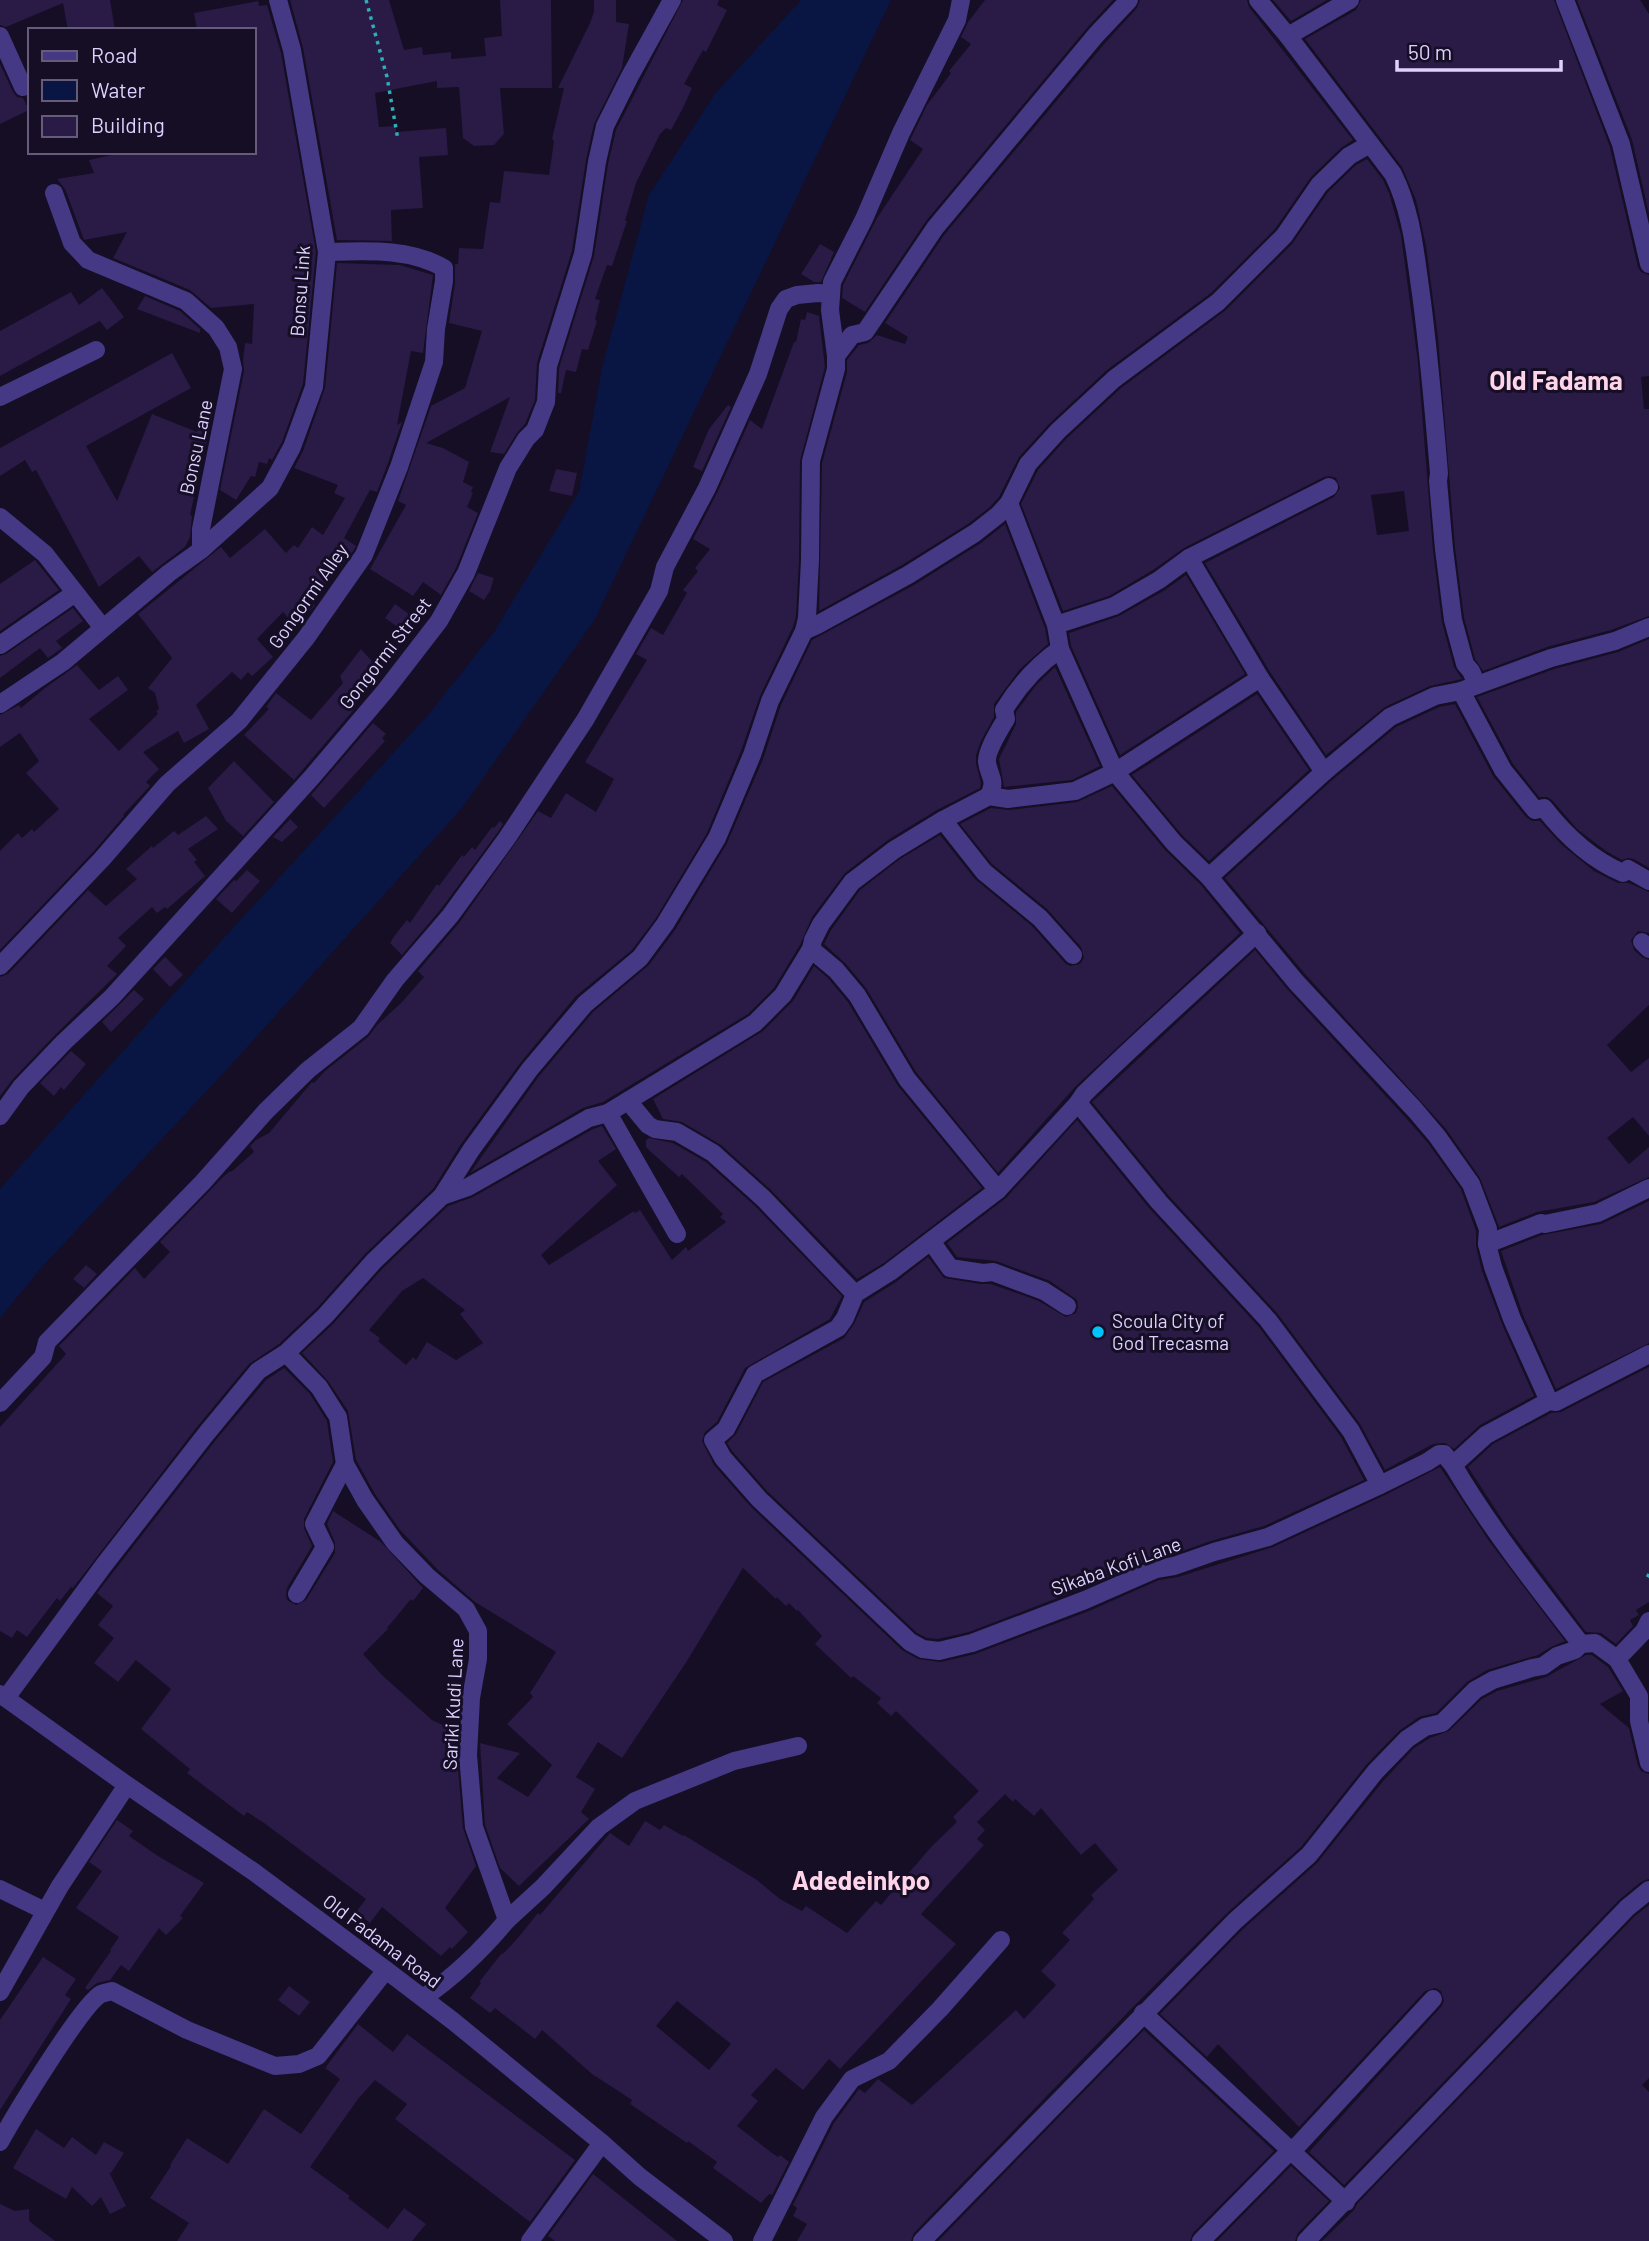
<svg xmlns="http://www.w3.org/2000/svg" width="1649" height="2241" font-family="Barlow,sans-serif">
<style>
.water{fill:#091643}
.building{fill:#291a46;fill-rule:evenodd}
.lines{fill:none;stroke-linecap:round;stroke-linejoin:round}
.path{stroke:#2daeb8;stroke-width:3.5;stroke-dasharray:3.5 5;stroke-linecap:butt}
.minor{stroke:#453884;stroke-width:18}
.poi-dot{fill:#00c2fd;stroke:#150e25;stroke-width:2.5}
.labels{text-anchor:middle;stroke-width:6;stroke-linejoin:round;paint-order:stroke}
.street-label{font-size:19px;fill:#ddd2ff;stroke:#150e25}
.poi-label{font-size:19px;fill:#ddd2ff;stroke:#150e25;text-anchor:start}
.district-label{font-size:26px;font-weight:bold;fill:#ffd4e9;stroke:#150e25}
</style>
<rect width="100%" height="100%" fill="#150e25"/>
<polygon class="water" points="801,0 891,0 595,619 462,808 231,1065 42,1267 0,1318 0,1189 214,949 429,714 494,632 579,492 602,368 649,195 715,94"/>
<g class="building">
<polygon points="0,0 110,0 115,30 68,30 63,3 6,27 0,25"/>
<polygon points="290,0 389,0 404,50 422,47 423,55 451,52 451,59 486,56 484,38 502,36 500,0 551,0 552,88 500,88 504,134 494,145 474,146 463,138 459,87 437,88 437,81 375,93 379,127 396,126 396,132 446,128 448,155 419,157 423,208 391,210 392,241 337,240 303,48"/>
<polygon points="594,0 616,0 616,22 629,24 622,68 594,124 586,160 572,251 537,363 535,400 525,424 517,433 504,454 490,452 510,397 426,443 443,448 469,462 463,482 473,487 471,492 473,493 467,507 478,513 456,568 441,595 423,582 413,596 370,569 406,505 398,501 431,406 465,388 482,331 449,323 455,283 455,264 458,264 459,248 483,249 490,202 500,203 504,171 549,175 554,141 552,139 564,88 558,88 590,23 594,12"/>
<polygon points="683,0 719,0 717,5 727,10 706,52 703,50 684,84 692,88 683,108 671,130 666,128 660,134 636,183 625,221 627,221 612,266 607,265 595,299 600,300 595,320 597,321 588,350 582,349 576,372 566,370 561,393 558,393 559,368 594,256 608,164 616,130"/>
<polygon points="985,0 1113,0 1087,28 926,221 865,312 842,298 843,285 877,218 923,149 910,140 927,105 951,73 949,71 971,44 961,37 968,22"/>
<polygon points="1140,0 1247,0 1249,7 1353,140 1341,148 1311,177 1275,229 1211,293 1107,370 1050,423 1019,457 999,497 990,507 968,524 902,565 819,611 822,463 847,372 847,360 859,345 868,343 877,335 905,344 908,337 885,323 944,235 1105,43 1137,8"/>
<polygon points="1273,0 1327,0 1291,21"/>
<polygon points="1361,0 1554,0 1610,147 1638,267 1641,272 1649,275 1649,376 1641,377 1644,409 1649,409 1649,616 1611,630 1547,647 1483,671 1475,659 1464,618 1455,548 1438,338 1426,246 1416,200 1402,167 1305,39 1356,10"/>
<polygon points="1577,0 1640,0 1649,14 1649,214 1632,140"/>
<polygon points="258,1 259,6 267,5 281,53 316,252 303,384 282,442 272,460 269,458 267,464 259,462 255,477 251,476 236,500 220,490 244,371 243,360 245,343 252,344 254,304 211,308 190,290 113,258 127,232 84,240 65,189 57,179 94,173 89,160 125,152 254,152 254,30 197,30 194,13"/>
<polygon points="0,64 13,92 17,97 23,98 29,110 0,124"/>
<path d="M1367 159 1383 180 1389 193 1401 235 1418 362 1433 550 1442 622 1454 667 1462 679 1430 686 1385 707 1326 755 1270 672 1205 563 1334 497 1340 488 1336 478 1330 476 1324 477 1184 548 1153 570 1109 596 1063 611 1021 504 1038 470 1066 439 1121 388 1226 310 1292 244 1328 192 1356 165ZM1404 491 1409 531 1377 535 1371 495Z"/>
<polygon points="820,244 834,252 821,282 814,282 801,274"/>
<polygon points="337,263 400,265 433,275 423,353 411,351 397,425 402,422 388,463 377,492 370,490 344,538 356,546 354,550 311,601 315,606 294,624 283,612 257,639 273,657 252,676 248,672 241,680 232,672 196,705 209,729 184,743 178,731 143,752 159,769 146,782 150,786 123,815 124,816 94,851 0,950 0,851 18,833 22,838 32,829 34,832 59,809 26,773 39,761 20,733 0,747 0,715 19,705 21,708 45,688 77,665 99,690 118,676 128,690 89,719 119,751 158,714 156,711 159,709 155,693 148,688 172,658 138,614 221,547 230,558 265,529 286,553 294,545 298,548 312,527 323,535 345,498 334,493 338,485 294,468 303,451 325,388"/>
<polygon points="102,288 124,317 107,330 100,321 0,376 0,331 71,292 79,305"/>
<polygon points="145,296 180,311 200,329 200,333 137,309"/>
<polygon points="807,312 819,316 825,367 800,461 799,560 796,616 793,627 760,696 741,751 707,833 656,918 632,950 576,996 521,1062 461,1144 433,1189 366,1253 317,1308 279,1344 249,1364 197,1427 73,1588 71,1587 60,1601 57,1598 27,1637 17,1630 12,1638 0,1631 0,1427 66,1354 59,1346 135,1268 144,1279 170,1252 160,1242 223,1177 230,1171 231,1172 254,1152 250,1146 256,1140 269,1133 312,1082 314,1083 325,1071 368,1037 377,1025 401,1003 424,977 418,971 459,923 538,811 551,818 566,793 596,812 614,779 585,762 647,660 636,654 651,628 663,635 687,593 683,590 698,571 695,568 710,549 693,539 717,493 750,420 762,429 794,342 796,342 801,319 805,320"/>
<polygon points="172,353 191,388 86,446 117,501 152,414 197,432 201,414 212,417 190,515 192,516 190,537 185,547 152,572 139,556 99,587 36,470 32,472 25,460 0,476 0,448"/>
<polygon points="728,405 731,407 702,471 693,467 709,429"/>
<polygon points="556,469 577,473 572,496 549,491"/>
<polygon points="1005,524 1045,628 1048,644 1020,669 994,704 994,717 981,741 976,755 976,764 981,783 980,788 937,810 888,840 845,873 812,917 800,945 774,988 748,1014 603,1102 583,1108 470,1173 539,1076 593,1012 649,965 675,930 727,843 763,759 781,705 812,640 914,585 981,543"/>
<polygon points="35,560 59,590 0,631 0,584"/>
<polygon points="478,573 494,578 490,591 484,600 469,591"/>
<polygon points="1186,575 1245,674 1120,755 1071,646 1069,633 1119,616 1165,590"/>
<polygon points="395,604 416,619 406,633 385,618"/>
<polygon points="73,608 83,621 56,641 62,648 48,658 40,648 0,678 0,656 6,654"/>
<polygon points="1649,639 1649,868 1634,859 1628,858 1622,860 1606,851 1577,829 1552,800 1547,797 1539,797 1513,764 1477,697 1554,669 1618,652"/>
<polygon points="361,649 382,672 352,703 356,707 294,780 244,735 269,709 266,707 276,693 311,720 343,683 340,676"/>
<polygon points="1055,667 1100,766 1072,780 1004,787 999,759 1016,724 1016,712 1037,684"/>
<polygon points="1257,694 1309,770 1209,861 1182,835 1132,775"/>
<polygon points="1455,704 1493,776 1526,817 1532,821 1540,821 1562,845 1594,871 1618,883 1629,883 1649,892 1649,933 1638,931 1631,940 1634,950 1642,957 1649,960 1649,1005 1607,1045 1631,1072 1649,1058 1649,1136 1633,1117 1607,1138 1629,1164 1649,1147 1649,1177 1594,1202 1537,1212 1499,1227 1480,1178 1446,1129 1305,974 1225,878 1331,781 1396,727 1439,707"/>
<polygon points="373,723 386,734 382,738 385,741 324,808 311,795"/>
<polygon points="234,761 274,802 243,836 226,821 208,788"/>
<polygon points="1112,786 1165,850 1201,885 1240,933 1076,1086 998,1173 916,1072 866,988 845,963 824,944 831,930 860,890 900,859 940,835 975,879 1032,926 1065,963 1070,966 1080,964 1084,958 1081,947 1047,909 992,864 960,824 991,808 1009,810 1077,802"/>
<polygon points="206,816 218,829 188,849 197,860 194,862 205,876 167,909 165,907 157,913 152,907 118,938 126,946 107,966 117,974 56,1034 13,1079 0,1096 0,977 8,974 88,890 106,906 137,879 126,869 152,846 153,848 174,831 178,835"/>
<polygon points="290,819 298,827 282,842 273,837"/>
<polygon points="500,821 503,824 498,832 441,909 402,955 390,943 395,935 407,920 410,923 437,884 439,886 462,855 464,857 472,847 475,850 492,827 494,828"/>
<polygon points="247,870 260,881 232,913 216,899 234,880 236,881"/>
<polygon points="1255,950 1288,990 1406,1118 1428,1143 1461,1189 1476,1231 1476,1246 1482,1271 1502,1324 1534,1396 1480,1425 1454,1449 1445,1443 1433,1444 1385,1470 1360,1424 1277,1313 1168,1195 1092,1102"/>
<polygon points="165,957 183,975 170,987 153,969"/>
<polygon points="814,966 828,978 848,1002 898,1086 982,1188 884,1263 857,1279 771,1190 721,1145 682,1122 663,1119 653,1099 763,1031 793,1001"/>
<polygon points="134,990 144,999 111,1032 102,1022"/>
<polygon points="71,1051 86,1064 64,1090 61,1087 54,1096 40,1083"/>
<polygon points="1077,1120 1150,1209 1259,1327 1341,1437 1364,1480 1264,1526 1211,1541 1171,1555 1151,1559 1081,1589 969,1632 938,1639 927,1638 917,1633 767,1491 732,1451 727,1443 736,1434 763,1382 844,1338 854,1324 864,1302 896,1282 928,1257 944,1278 981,1284 991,1284 1039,1301 1066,1317 1076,1313 1078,1307 1077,1300 1050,1281 996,1261 957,1257 947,1243 1006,1198"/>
<path d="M602 1126 616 1149 598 1161 617 1185 541 1255 549 1265 634 1211 635 1213 640 1210 672 1260 686 1247 688 1251 726 1222 720 1217 723 1214 682 1174 679 1177 651 1152 646 1147V1140L649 1138 673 1143 706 1162 755 1206 842 1296 830 1319 745 1368 717 1422 705 1432 702 1441 714 1465 751 1507 902 1650 918 1659 941 1662 975 1654 1089 1611 1159 1580 1178 1577 1273 1547 1385 1495 1440 1467 1489 1541 1565 1641 1551 1647 1538 1655 1487 1670 1467 1682 1436 1713 1419 1717 1399 1731 1366 1765 1301 1847 1227 1913 1135 2005 914 2233 911 2241H797L807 2224 793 2216 797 2208 793 2205 834 2123 859 2089 865 2093 878 2079 912 2105 1016 2010 1024 2019 1056 1985 1041 1971 1070 1940 1062 1933 1094 1899 1091 1895 1118 1870 1095 1843 1081 1855 1041 1808 1034 1816 1015 1799 1013 1802 1005 1794 977 1822 985 1830 977 1839 984 1845 921 1914 956 1944 840 2069 829 2059 803 2090 776 2068 751 2095 758 2101 737 2126 772 2153 778 2157 780 2155 789 2162 772 2195 769 2194 761 2203 713 2168 717 2162 688 2141 687 2143 630 2104 632 2100 592 2074 542 2030 535 2039 495 2008 490 2013 470 1998 481 1983 479 1982 502 1953 503 1954 517 1939 538 1913 540 1915 610 1833 629 1846 645 1821 660 1830 664 1825 683 1836 684 1835 757 1880 780 1899 802 1911 806 1906 847 1933 876 1901 881 1905 932 1846 957 1822 953 1817 979 1791 896 1711 891 1716 877 1703 881 1698 853 1676 851 1678 815 1644 822 1636 798 1610 797 1611 789 1603 786 1606 777 1597 776 1599 743 1568 687 1661 622 1758 598 1742 576 1777 595 1789 581 1812 589 1819 519 1886 500 1868 485 1825 480 1743 520 1753 497 1778 528 1797 552 1765 507 1724 533 1697 530 1693 556 1652 475 1602 438 1570 400 1530 375 1494 356 1460 348 1411 328 1381 302 1353 333 1324 382 1269 448 1206 473 1197 593 1129ZM423 1278 465 1310 460 1314 483 1343 456 1360 427 1342 416 1360 413 1357 406 1365 378 1341 380 1338 369 1330 402 1291ZM677 2001 731 2044 709 2070 656 2026Z"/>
<polygon points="1649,1201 1649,1343 1556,1389 1523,1315 1501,1251 1542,1235 1601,1224"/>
<polygon points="86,1265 97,1274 84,1288 73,1279"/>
<polygon points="1649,1367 1649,1602 1636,1610 1639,1615 1630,1620 1633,1626 1616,1644 1601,1633 1586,1632 1507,1527 1468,1467 1493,1444 1551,1413 1561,1412"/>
<polygon points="284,1368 310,1394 327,1421 333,1462 304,1519 304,1528 312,1546 287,1588 286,1595 287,1600 296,1605 306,1600 335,1553 335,1543 327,1524 333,1511 381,1542 423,1588 413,1601 411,1599 387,1628 388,1629 363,1654 382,1675 432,1720 458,1732 457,1756 463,1828 476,1866 445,1908 468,1932 452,1949 450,1947 441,1956 382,1907 370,1923 356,1912 366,1899 264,1823 247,1812 244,1816 187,1773 190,1769 141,1729 171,1689 136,1660 118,1682 94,1663 114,1638 98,1625 113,1606 97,1593 215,1441 266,1380"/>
<polygon points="1586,1655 1592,1655 1608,1667 1623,1691 1600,1704 1629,1728 1638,1766 1641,1771 1649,1774 1649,1879 1642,1881 1619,1900 1344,2185 1309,2152 1441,2007 1444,2001 1441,1991 1435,1988 1425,1991 1299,2127 1218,2044 1207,2057 1160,2014 1243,1929 1317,1863 1384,1780 1414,1748 1430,1738 1449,1731 1482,1699 1497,1691 1546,1677"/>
<polygon points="117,1820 133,1831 129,1836 158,1856 204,1883 180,1916 183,1918 166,1935 159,1928 129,1971 121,1965 110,1980 97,1983 88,1990 85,1988 111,1951 110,1950 119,1937 76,1908 102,1871 89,1862"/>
<polygon points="1649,1905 1649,2078 1642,2085 1649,2092 1649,2241 1322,2241 1354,2210 1357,2204 1635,1916"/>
<polygon points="43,1957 76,1979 65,1995 71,1999 0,2110 0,2020"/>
<polygon points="289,1986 310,2002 299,2016 278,2000"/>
<polygon points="358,2024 393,2052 407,2034 575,2160 530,2222 395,2119 407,2104 375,2080 358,2099 310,2167 350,2196 348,2198 388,2229 404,2208 426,2224 412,2241 177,2241 189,2223 150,2198 171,2166 170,2165 187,2138 228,2164 264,2109 301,2134 340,2079 325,2068"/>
<polygon points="1144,2030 1274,2151 1193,2233 1190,2241 938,2241"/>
<polygon points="36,2129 64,2148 72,2137 96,2155 104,2142 124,2153 111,2173 109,2172 126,2206 110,2214 101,2197 92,2206 72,2187 66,2199 13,2168"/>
<polygon points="1291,2166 1329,2201 1298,2233 1295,2241 1217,2241"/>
<polygon points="593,2174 677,2241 555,2241 548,2236"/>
<polygon points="0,2204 15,2211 29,2209 29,2221 55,2241 0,2241"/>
</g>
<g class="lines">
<g class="path">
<polyline points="366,0 387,77 398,140"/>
<polyline points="1649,1574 1647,1578 1649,1581"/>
</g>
<g class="minor">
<path d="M1258 0 1288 36 1393 174C1412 212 1415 253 1421 294 1429 354 1434 413 1439 473L1438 481 1444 549 1453 620 1465 664 1471 671 1477 685"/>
<polyline points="1565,0 1621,144 1649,264"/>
<polyline points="0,36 23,87"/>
<polyline points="1288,36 1350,0"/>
<polyline points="54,193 72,243 88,260 186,301 216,328 228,347 233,369 201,529 201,550"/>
<polyline points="836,356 830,310 832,282 864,219 901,133 957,20 961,0"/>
<polyline points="0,397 96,350"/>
<polyline points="1009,503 1056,625 1060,649 1115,772 1174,843 1209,877 1296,982 1415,1110 1437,1136 1471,1184 1488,1229 1487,1244 1493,1267 1512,1319 1549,1401"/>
<polyline points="0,517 45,554 103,628"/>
<polyline points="1189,558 1260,678 1324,772"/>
<polyline points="1056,625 1114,606 1159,580 1189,558 1329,487"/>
<polyline points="804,631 817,625 908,575 975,533 998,515 1009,503 1028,464 1058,431 1114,379 1218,302 1284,236 1319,185 1349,156 1370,144"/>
<polyline points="0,645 75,593"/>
<path d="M1461 691 1503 770 1535 810 1544 808C1565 835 1590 859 1623 873L1628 869 1649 881"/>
<polyline points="0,704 63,662 169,573 201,550 270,488 292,447 314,387 327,252 292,50 278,0"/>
<path d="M989 796C997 778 989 778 987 762 986 751 1000 729 1006 719L1004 710C1019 685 1036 666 1060 649"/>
<polyline points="943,820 984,872 1040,918 1073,955"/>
<polyline points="1209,877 1324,772 1390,717 1435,696 1461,691 1551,658 1615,641 1649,627"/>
<path d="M1257 933C1199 987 1140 1039 1084 1094L1078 1103 998 1190 890 1272 855 1294 845 1318 838 1328 755 1374 726 1429 713 1440 723 1458 759 1499 910 1642 923 1649 939 1651 972 1643 1085 1600 1156 1569 1174 1566 1214 1552 1268 1537 1380 1485 1427 1462 1439 1454H1444L1453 1465 1486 1435 1549 1401 1556 1402 1649 1354"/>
<polyline points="1642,942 1649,949"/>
<polyline points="811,949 836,970 857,995 907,1079 998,1190"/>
<path d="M0 966 102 859 167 784 239 721 306 638 364 555 399 467 434 362 436 329 444 281V268C408 248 367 251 327 252"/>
<polyline points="628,1101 648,1125 655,1129 677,1132 713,1153 763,1198 855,1294"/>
<polyline points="1078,1103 1159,1202 1268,1320 1351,1431 1380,1485"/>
<polyline points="608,1113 677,1234"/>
<polyline points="0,1116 21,1087 64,1042 112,997 312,777 385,691 439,621 466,573 508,468 526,439 535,430 546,402 548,366 583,254 597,162 605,126 630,76 672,0"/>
<polyline points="442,1196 468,1187 589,1118 608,1113 755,1023 783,995 811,949 813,940 821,924 852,882 894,850 943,820 989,796 1008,799 1075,791 1115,772 1260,678"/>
<polyline points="931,1241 950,1268 983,1273 993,1272 1044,1291 1067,1306"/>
<polyline points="1487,1244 1541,1223 1545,1224 1598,1213 1649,1188"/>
<path d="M286 1353 319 1387 338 1417 345 1464 365 1500 395 1543 427 1576 466 1609 478 1631V1659L471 1698 468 1755 474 1827 507 1920C482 1950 455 1976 423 1998"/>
<polyline points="0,1403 43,1357 47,1342 203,1182 266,1111 308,1070 361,1028 395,980 450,916 507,838 585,720 659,591 665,567 707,488 758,374 779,309 786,299 797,295 818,293 831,294"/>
<path d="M1453 1465C1490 1528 1536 1586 1581 1644L1595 1643 1617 1659 1639 1696V1721L1649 1763"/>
<polyline points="297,1594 325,1547 314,1524 345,1464"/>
<polyline points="1617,1659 1644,1631 1649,1621"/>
<polyline points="0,1694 127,1785 254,1872 386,1970 453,2021 602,2143 640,2177 724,2241"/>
<polyline points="6,1698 104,1565 206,1434 258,1371 286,1353 325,1316 374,1261 442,1196 471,1150 530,1069 585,1004 640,958 665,924 717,838 752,755 770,701 804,631 807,618 810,560 811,461 836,369 836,356 852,335 865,332 935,228 1096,35 1129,0"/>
<polyline points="0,1889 45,1911"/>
<polyline points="507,1920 543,1887 599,1827 635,1801 734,1761 798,1746"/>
<polyline points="0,1992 60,1886 127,1785"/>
<polyline points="1143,2013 1346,2202"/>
<path d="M0 2142C13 2118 82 2004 101 1994 104 1993 108 1992 112 1991L187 2030 275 2066 299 2064 318 2056 386 1970"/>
<polyline points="530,2241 602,2143"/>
<polyline points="762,2241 824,2117 852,2079 889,2061 940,2009 1001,1940"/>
<polyline points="922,2241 1235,1921 1309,1855 1375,1772 1407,1739 1425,1727 1442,1723 1475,1690 1493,1680 1532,1668 1543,1666 1557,1656 1575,1650 1581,1644"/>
<polyline points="1201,2241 1284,2157 1299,2144 1433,1999"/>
<polyline points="1306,2241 1627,1908 1649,1890"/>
</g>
</g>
<circle class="poi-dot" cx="1098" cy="1332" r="7"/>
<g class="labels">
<g class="street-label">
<text transform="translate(300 291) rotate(-86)" y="7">Bonsu Link</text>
<text transform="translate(196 447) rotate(-78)" y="7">Bonsu Lane</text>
<text transform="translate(308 596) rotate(-55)" y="7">Gongormi Alley</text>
<text transform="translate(385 653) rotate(-52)" y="7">Gongormi Street</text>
<text transform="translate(1116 1566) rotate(-20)" y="7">Sikaba Kofi Lane</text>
<text transform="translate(453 1704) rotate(-87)" y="7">Sariki Kudi Lane</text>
<text transform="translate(382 1941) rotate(37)" y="7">Old Fadama Road</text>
</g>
<g class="poi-label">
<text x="1112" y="1328">Scoula City of<tspan x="1112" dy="22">God Trecasma</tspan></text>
</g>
<g class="district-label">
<text x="1556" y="390">Old Fadama</text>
<text x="861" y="1890">Adedeinkpo</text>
</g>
</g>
<rect x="28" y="28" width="228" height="126" fill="#150e25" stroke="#655c7c" stroke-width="2"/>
<rect x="42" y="51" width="35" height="10" fill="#453884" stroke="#655c7c" stroke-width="2"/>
<text x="91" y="63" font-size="21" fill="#ddd2ff">Road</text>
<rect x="42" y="80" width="35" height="21" fill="#091643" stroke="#655c7c" stroke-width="2"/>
<text x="91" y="98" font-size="21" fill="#ddd2ff">Water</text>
<rect x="42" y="116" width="35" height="21" fill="#291a46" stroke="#655c7c" stroke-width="2"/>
<text x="91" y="133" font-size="21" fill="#ddd2ff">Building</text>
<path d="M1397 60v10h164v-10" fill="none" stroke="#ddd2ff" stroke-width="3.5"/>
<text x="1408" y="60" font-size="21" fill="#ddd2ff" stroke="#150e25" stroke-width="5" paint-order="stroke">50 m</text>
</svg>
